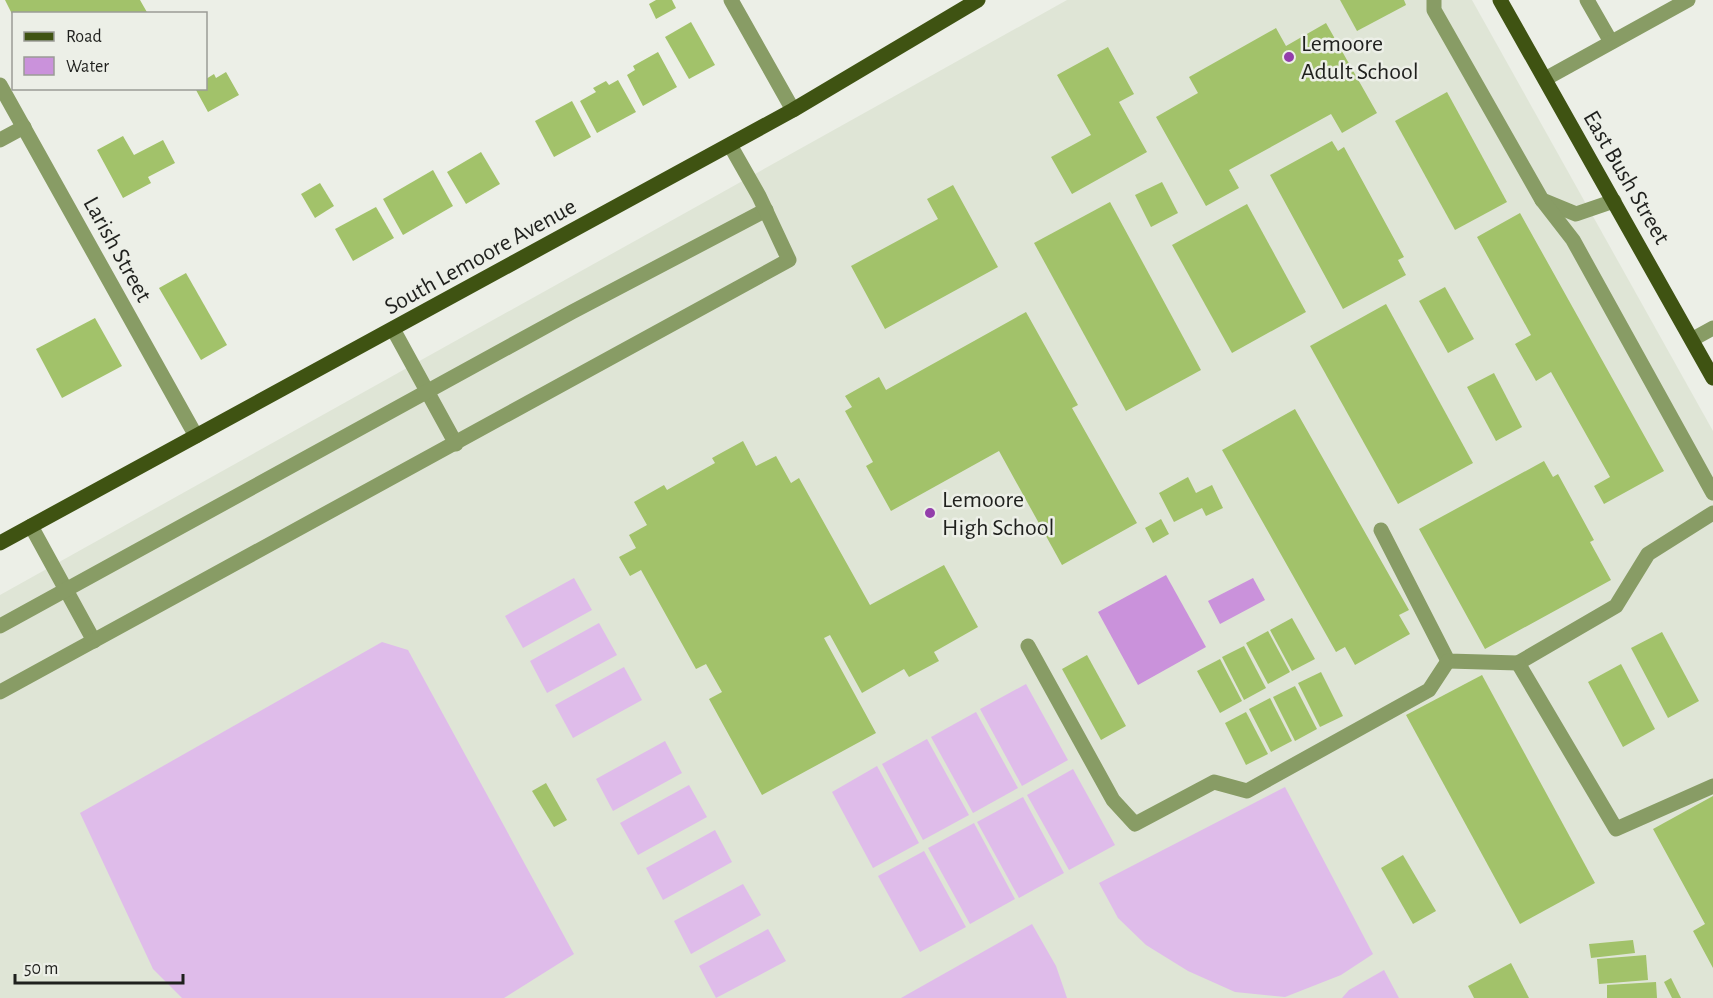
<svg xmlns="http://www.w3.org/2000/svg" width="1713" height="998" font-family="'Alegreya Sans',sans-serif">
<style>
.built{fill:#dfe5d6}
.grass{fill:#dfbcea}
.water{fill:#ca92db}
.building{fill:#a2c26a}
.lines{fill:none;stroke-linecap:round;stroke-linejoin:round}
.minor{stroke:#889c65;stroke-width:15}
.major{stroke:#3f5312;stroke-width:15}
.poi-dot{fill:#933eab;stroke:#ecefe7;stroke-width:2}
.labels{text-anchor:middle;stroke-width:5;stroke-linejoin:round;paint-order:stroke}
.poi-label{font-size:24px;fill:#1f201d;stroke:#ecefe7;text-anchor:start}
.street-label{font-size:24px;fill:#1f201d;stroke:#ecefe7}
</style>
<rect width="100%" height="100%" fill="#ecefe7"/>
<polygon class="built" points="1067,0 1472,0 1713,431 1713,998 0,998 0,595"/>
<g class="grass">
<polygon points="574,578 592,610 523,648 505,616"/>
<polygon points="599,623 617,655 547,693 530,661"/>
<polygon points="382,642 408,650 574,954 504,998 182,998 153,969 80,813"/>
<polygon points="624,667 642,700 573,738 555,705"/>
<polygon points="1026,684 1068,760 1022,786 980,709"/>
<polygon points="976,712 1018,788 973,813 931,737"/>
<polygon points="927,739 969,815 923,840 882,764"/>
<polygon points="665,741 682,773 613,811 596,779"/>
<polygon points="877,766 919,843 873,868 832,792"/>
<polygon points="1073,769 1115,845 1069,870 1027,795"/>
<polygon points="689,785 707,817 638,855 620,823"/>
<polygon points="1285,787 1373,954 1341,975 1285,997 1235,992 1188,971 1146,945 1118,918 1099,883"/>
<polygon points="1023,797 1064,873 1019,898 977,822"/>
<polygon points="974,823 1015,899 970,924 928,848"/>
<polygon points="715,830 732,862 663,900 646,868"/>
<polygon points="924,851 966,927 920,952 878,876"/>
<polygon points="743,884 761,915 691,954 674,921"/>
<polygon points="1032,924 1056,966 1067,998 901,998"/>
<polygon points="768,929 786,961 716,998 699,966"/>
<polygon points="1384,970 1399,998 1342,998 1349,990"/>
</g>
<g class="water">
<polygon points="1166,575 1206,647 1138,685 1098,612"/>
<polygon points="1253,578 1265,600 1220,624 1208,601"/>
</g>
<g class="building">
<polygon points="5,0 140,0 148,14 62,12 14,14 14,18"/>
<polygon points="656,0 672,0 676,8 656,19 649,4"/>
<polygon points="1340,0 1404,0 1406,5 1357,31"/>
<polygon points="691,22 715,65 689,79 665,37"/>
<polygon points="1326,23 1377,113 1342,133 1331,114 1229,170 1239,188 1206,206 1156,117 1198,93 1189,77 1276,28 1286,46"/>
<polygon points="1108,47 1134,94 1119,102 1147,152 1072,194 1051,157 1091,135 1057,75"/>
<polygon points="658,52 677,87 643,106 627,75 635,70 633,66"/>
<polygon points="226,72 239,95 208,112 196,90 206,88 206,79 214,74 216,78"/>
<polygon points="618,80 636,112 597,133 580,101 596,92 593,88 606,81 609,85"/>
<polygon points="1447,92 1507,202 1455,230 1395,121"/>
<polygon points="572,101 591,137 554,157 535,121"/>
<polygon points="123,136 134,155 163,140 175,163 148,177 151,183 123,198 97,150"/>
<polygon points="1332,141 1338,151 1344,147 1404,257 1398,260 1406,275 1343,309 1270,175"/>
<polygon points="481,152 500,184 466,204 447,172"/>
<polygon points="433,170 453,206 403,235 383,199"/>
<polygon points="1162,182 1178,213 1151,227 1135,195"/>
<polygon points="320,183 334,206 315,218 301,194"/>
<polygon points="953,185 998,267 885,329 851,266 938,219 927,199"/>
<polygon points="1110,202 1201,370 1126,411 1034,243"/>
<polygon points="1247,204 1306,312 1232,353 1172,245"/>
<polygon points="376,207 394,238 353,261 335,229"/>
<polygon points="1520,213 1664,471 1604,504 1594,486 1610,477 1551,372 1536,381 1515,344 1531,335 1477,237"/>
<polygon points="186,273 227,345 201,360 159,288"/>
<polygon points="1445,287 1474,339 1448,353 1419,301"/>
<polygon points="1386,304 1473,463 1398,504 1310,346"/>
<polygon points="1026,312 1078,405 1072,408 1137,523 1062,565 999,451 891,511 866,466 873,462 845,411 852,407 845,396 879,377 886,390"/>
<polygon points="95,318 122,366 62,398 36,349"/>
<polygon points="1494,373 1522,427 1496,441 1467,387"/>
<polygon points="1295,409 1409,610 1399,615 1410,634 1355,665 1345,647 1336,652 1222,450"/>
<polygon points="743,441 756,466 776,456 791,483 799,478 870,605 944,565 978,627 934,652 939,661 909,677 904,669 862,693 830,635 824,638 876,733 762,795 709,699 722,692 706,664 696,669 641,570 630,576 619,557 636,548 629,535 647,525 634,502 664,485 667,490 715,463 712,458"/>
<polygon points="1544,461 1553,477 1558,474 1594,540 1590,542 1611,580 1485,649 1419,529"/>
<polygon points="1188,477 1196,493 1212,485 1223,508 1206,516 1202,508 1174,522 1159,493"/>
<polygon points="1161,519 1169,534 1153,543 1145,528"/>
<polygon points="1292,618 1315,659 1292,671 1270,630"/>
<polygon points="1268,631 1290,672 1268,684 1246,643"/>
<polygon points="1662,632 1699,701 1668,718 1631,648"/>
<polygon points="1244,646 1266,688 1244,700 1222,657"/>
<polygon points="1087,655 1126,726 1101,740 1062,669"/>
<polygon points="1220,659 1242,701 1220,713 1197,671"/>
<polygon points="1621,664 1655,729 1623,747 1588,682"/>
<polygon points="1321,672 1343,716 1320,727 1298,683"/>
<polygon points="1482,675 1595,883 1520,924 1406,715"/>
<polygon points="1295,686 1317,729 1295,741 1273,697"/>
<polygon points="1270,698 1292,741 1271,752 1249,709"/>
<polygon points="1246,712 1268,754 1246,765 1225,723"/>
<polygon points="546,783 567,820 554,827 532,791"/>
<polygon points="1713,796 1713,968 1693,931 1705,924 1653,829"/>
<polygon points="1403,855 1436,911 1413,924 1381,868"/>
<polygon points="1633,940 1635,953 1591,958 1589,944"/>
<polygon points="1646,955 1648,980 1599,984 1597,959"/>
<polygon points="1511,963 1529,998 1474,998 1468,986"/>
<polygon points="1671,978 1681,998 1672,998 1664,982"/>
<polygon points="1656,982 1657,998 1607,998 1607,985"/>
</g>
<g class="lines">
<g class="minor">
<polyline points="731,0 793,110"/>
<polyline points="1434,0 1434,10 1542,200 1576,214 1614,201"/>
<polyline points="1587,0 1611,42"/>
<polyline points="1545,79 1688,0"/>
<polyline points="0,85 196,436"/>
<polyline points="0,140 24,127"/>
<polyline points="1542,200 1573,240 1713,493"/>
<polyline points="393,329 456,444"/>
<polyline points="1693,339 1713,328"/>
<polyline points="1713,513 1648,554 1616,606 1518,663 1616,829 1713,786"/>
<polyline points="31,526 94,641"/>
<polyline points="1381,530 1448,661 1518,663"/>
<polyline points="0,626 572,312 766,210"/>
<polyline points="1028,646 1113,800 1135,824 1214,782 1247,791 1429,690 1448,661"/>
<polyline points="0,692 789,260 759,196 730,145"/>
</g>
<g class="major">
<polyline points="1500,0 1713,378"/>
<polyline points="0,543 793,110 978,0"/>
</g>
</g>
<g class="poi-dot">
<circle cx="1289" cy="57" r="6"/>
<circle cx="930" cy="513" r="6"/>
</g>
<g class="labels">
<g class="poi-label">
<text x="1301" y="51">Lemoore<tspan x="1301" dy="28">Adult School</tspan></text>
<text x="942" y="507">Lemoore<tspan x="942" dy="28">High School</tspan></text>
</g>
<g class="street-label">
<text transform="translate(1627 177) rotate(60)" y="8">East Bush Street</text>
<text transform="translate(118 249) rotate(61)" y="8">Larish Street</text>
<text transform="translate(480 256) rotate(-29)" y="8">South Lemoore Avenue</text>
</g>
</g>
<rect x="12" y="12" width="195" height="78" fill="#ecefe7" stroke="#9a9c96" stroke-width="1.5"/>
<rect x="24" y="32" width="30" height="9" fill="#3f5312" stroke="#9a9c96" stroke-width="1.5"/>
<text x="66" y="42" font-size="18" fill="#1f201d">Road</text>
<rect x="24" y="57" width="30" height="18" fill="#ca92db" stroke="#9a9c96" stroke-width="1.5"/>
<text x="66" y="72" font-size="18" fill="#1f201d">Water</text>
<path d="M15 974v9h168v-9" fill="none" stroke="#1f201d" stroke-width="3"/>
<text x="24" y="974" font-size="18" fill="#1f201d" stroke="#ecefe7" stroke-width="4.5" paint-order="stroke">50 m</text>
</svg>
